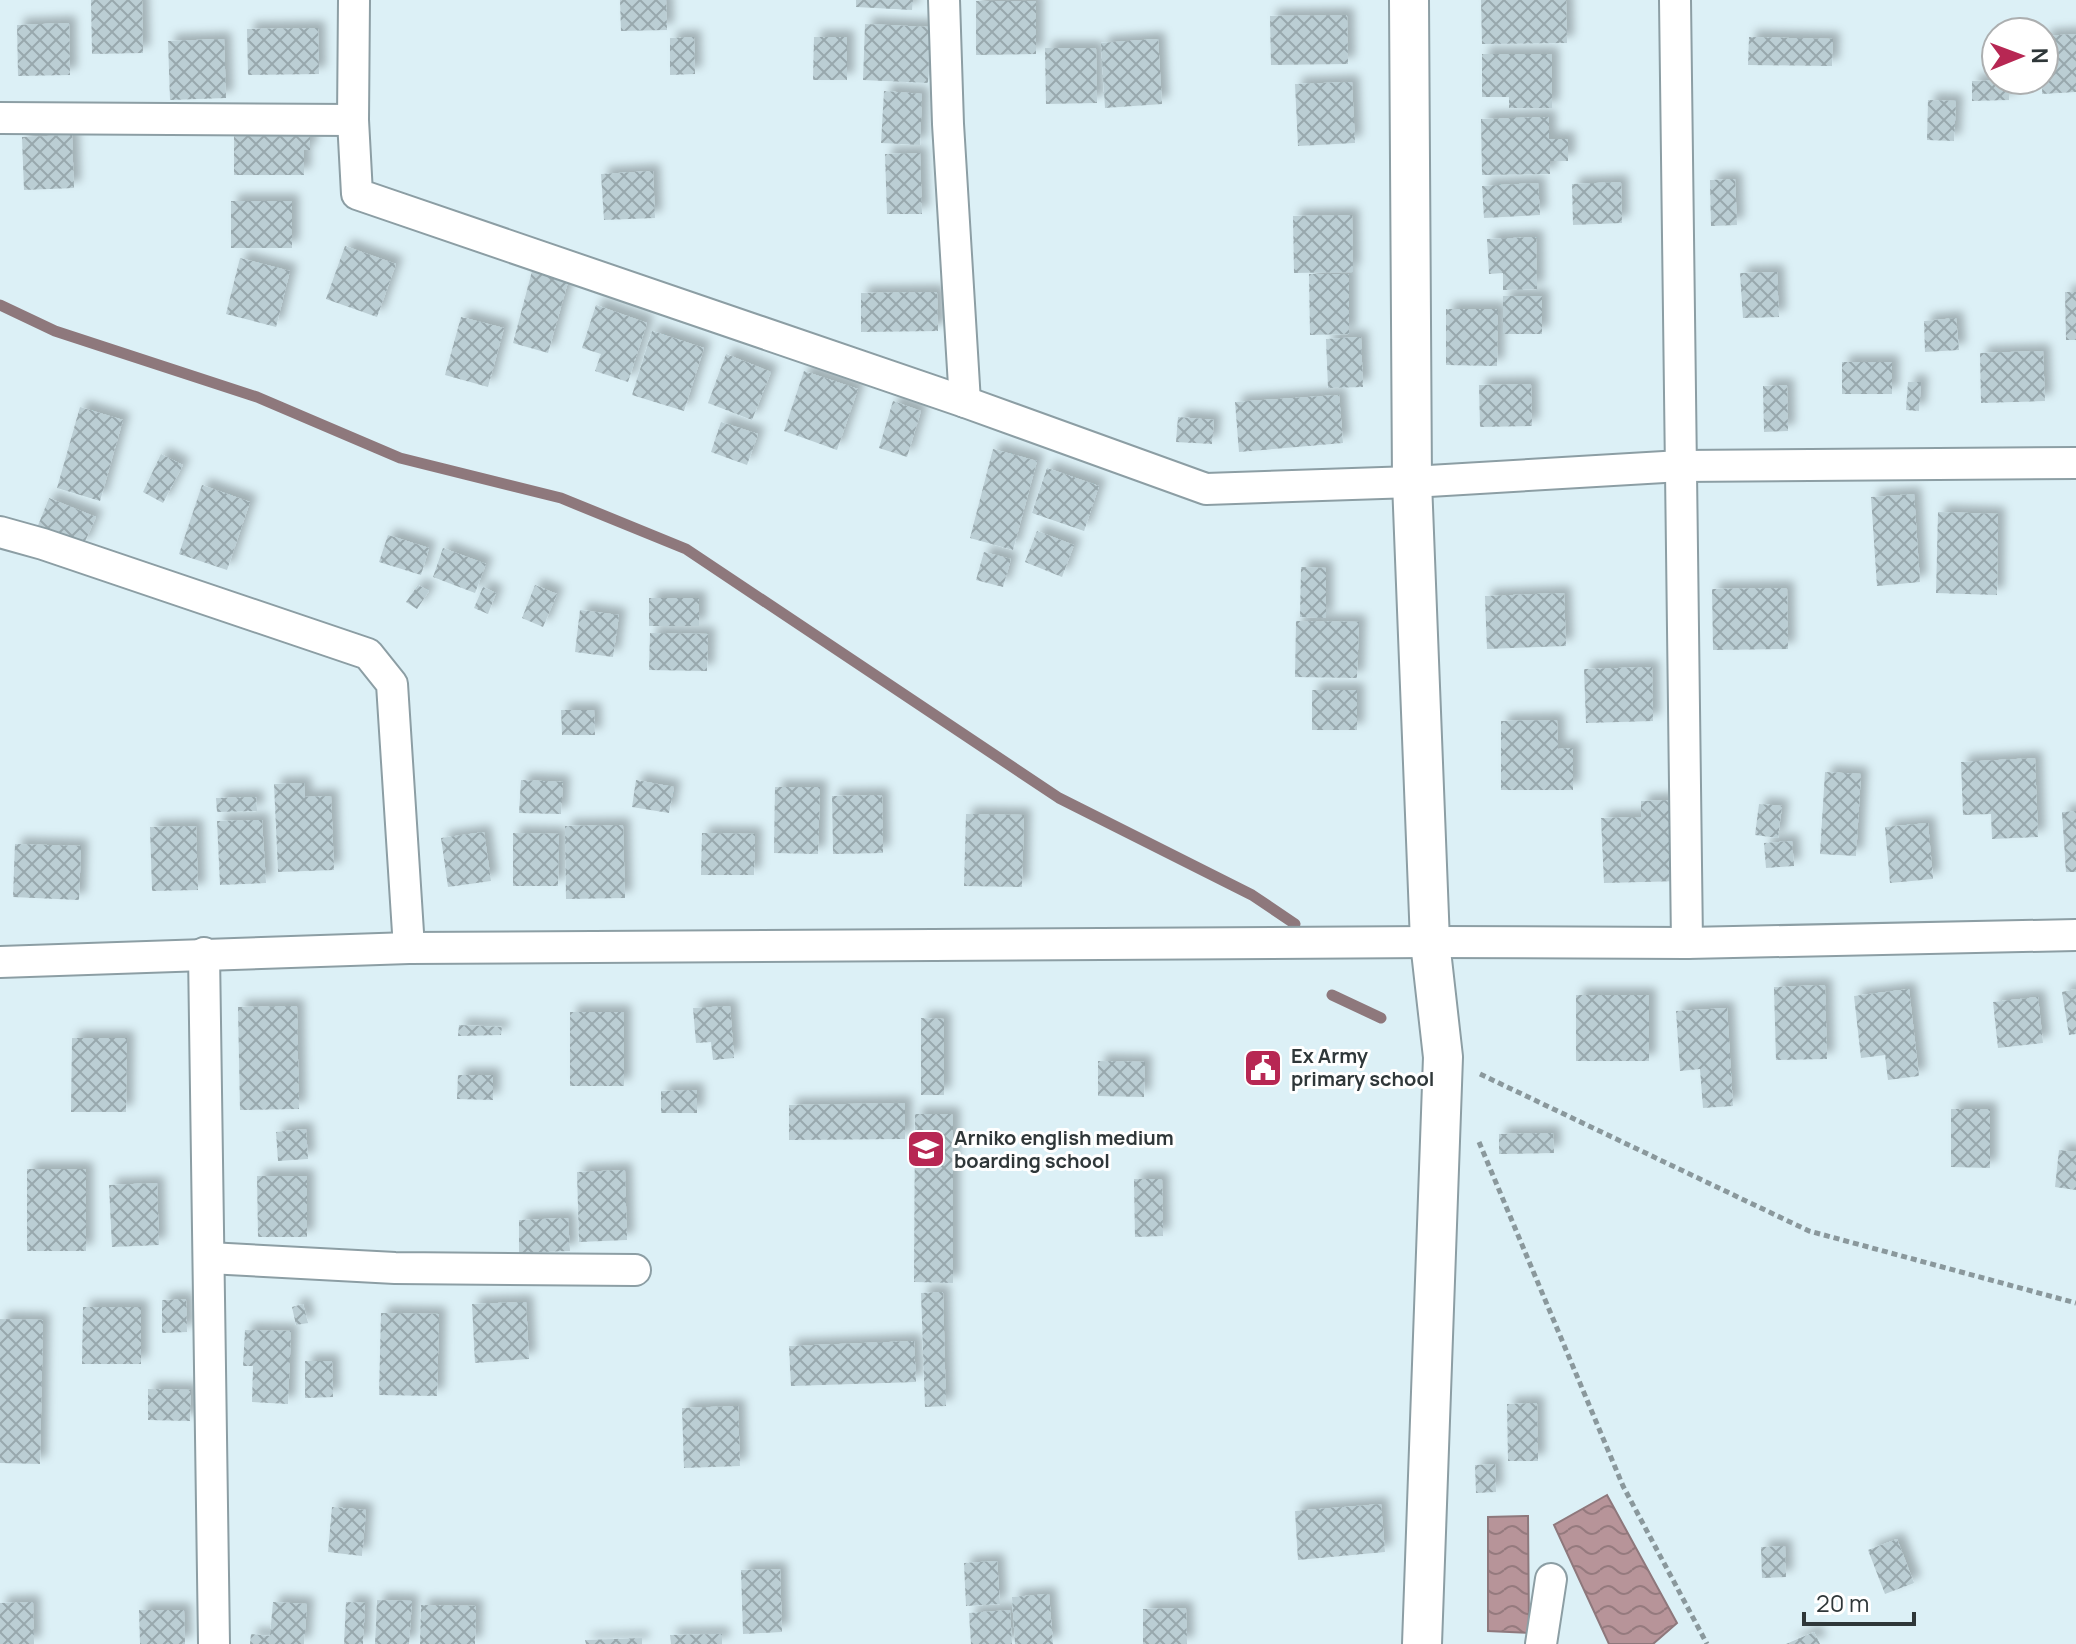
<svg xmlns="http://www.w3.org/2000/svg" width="2076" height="1644" font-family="Manrope,sans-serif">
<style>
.water{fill:url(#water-waves);stroke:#8e787c;stroke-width:2}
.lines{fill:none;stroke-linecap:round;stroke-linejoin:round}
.stream{stroke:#8e787c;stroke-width:11}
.building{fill:url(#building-cross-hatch);filter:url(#shadow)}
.minor-casing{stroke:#8c9ea4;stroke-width:34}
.tertiary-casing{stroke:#8c9ea4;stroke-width:42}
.path{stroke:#8a989c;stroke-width:5;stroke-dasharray:6 4;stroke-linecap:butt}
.minor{stroke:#fff;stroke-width:30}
.tertiary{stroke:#fff;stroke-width:38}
.labels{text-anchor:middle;stroke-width:6;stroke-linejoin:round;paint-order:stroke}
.poi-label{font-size:20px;font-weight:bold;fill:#2f3739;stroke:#fff;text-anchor:start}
</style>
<defs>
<pattern id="water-waves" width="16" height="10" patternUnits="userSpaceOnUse" patternTransform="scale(2)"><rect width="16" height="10" fill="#b79499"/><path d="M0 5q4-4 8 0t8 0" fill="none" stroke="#957a7e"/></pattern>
<pattern id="building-cross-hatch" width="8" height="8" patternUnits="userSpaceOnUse" patternTransform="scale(2)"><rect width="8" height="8" fill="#bbced4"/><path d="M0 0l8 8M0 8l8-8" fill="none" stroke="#98a8ad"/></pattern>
<filter id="shadow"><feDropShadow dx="7" dy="-7" stdDeviation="4" flood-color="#0004"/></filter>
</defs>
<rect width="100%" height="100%" fill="#dcf0f6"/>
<g class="water">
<polygon points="1607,1495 1677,1623 1653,1644 1609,1644 1554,1525"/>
<polygon points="1528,1516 1529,1633 1488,1631 1488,1517"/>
</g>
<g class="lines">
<g class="stream">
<polyline points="0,305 55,331 257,397 400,458 561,498 686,549 1059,798 1252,895 1295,924"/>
<polyline points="1332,995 1381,1018"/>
</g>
</g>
<g class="building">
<polygon points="91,0 142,0 143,53 92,54"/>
<polygon points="620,0 666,0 667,30 621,31"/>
<polygon points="856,0 913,0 912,10 856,7"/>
<polygon points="1481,0 1566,0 1567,43 1482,44"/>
<polygon points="976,1 1036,1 1036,54 976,55"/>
<polygon points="1347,15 1348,64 1271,65 1270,16"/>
<polygon points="69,23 70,75 18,76 17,25"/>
<polygon points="865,24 930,27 928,83 863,80"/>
<polygon points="318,28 319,74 248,75 247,29"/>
<polygon points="2076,34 2076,92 2042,94 2044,36"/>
<polygon points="694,37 695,74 670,75 670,38"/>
<polygon points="814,37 847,37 847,80 813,80"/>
<polygon points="1749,37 1833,39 1832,66 1748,65"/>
<polygon points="224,39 226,98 170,100 168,41"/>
<polygon points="1158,39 1162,104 1105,108 1101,43"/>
<polygon points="1045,48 1096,48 1097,103 1046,104"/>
<polygon points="1482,54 1552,54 1552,108 1509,108 1509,97 1482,97"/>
<polygon points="2009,80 2009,100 1972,101 1972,81"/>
<polygon points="1352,82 1355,143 1298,146 1295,84"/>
<polygon points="884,91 922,94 920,145 881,143"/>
<polygon points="1928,100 1956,101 1954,141 1927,140"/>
<polygon points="1549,117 1549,139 1568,139 1568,161 1550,161 1550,174 1482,175 1481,119"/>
<polygon points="234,126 310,126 310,150 304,150 304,175 234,175"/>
<polygon points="72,135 74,188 24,190 22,137"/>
<polygon points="920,153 922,214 887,214 885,154"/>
<polygon points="653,171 655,218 604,220 601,174"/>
<polygon points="1735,179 1737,225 1711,226 1710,180"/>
<polygon points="1621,182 1622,223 1573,225 1572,184"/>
<polygon points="1538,183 1540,215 1484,218 1482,186"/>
<rect x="231" y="201" width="61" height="47"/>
<polygon points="1352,215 1353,272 1294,273 1293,216"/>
<polygon points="1536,237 1537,289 1503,290 1503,273 1489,274 1487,239"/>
<polygon points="345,246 396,264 377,317 326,299"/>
<polygon points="240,258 290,271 276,327 226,314"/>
<polygon points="532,271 568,282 548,353 513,343"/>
<polygon points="1777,272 1779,317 1743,318 1740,273"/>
<polygon points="1309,274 1349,274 1349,334 1310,335"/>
<polygon points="937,292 938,331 861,332 861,293"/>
<polygon points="2065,292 2076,292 2076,340 2066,340"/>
<rect x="1503" y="296" width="39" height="38"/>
<polygon points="596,305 647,323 628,382 595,371 601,354 582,348"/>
<polygon points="1446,309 1498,309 1497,366 1446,365"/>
<polygon points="461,317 504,328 488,387 445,375"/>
<polygon points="1956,318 1959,350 1925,352 1924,321"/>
<polygon points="652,331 704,348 684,411 632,395"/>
<polygon points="1361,337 1363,387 1328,388 1326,339"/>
<polygon points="2043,351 2045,401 1981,403 1980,353"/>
<polygon points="726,354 771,372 752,420 708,403"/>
<rect x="1842" y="362" width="50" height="32"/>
<polygon points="804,371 858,389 837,450 784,431"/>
<polygon points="1908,382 1921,382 1919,411 1906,410"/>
<polygon points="1531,384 1532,426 1480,427 1479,385"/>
<polygon points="1787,385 1788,431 1764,432 1763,386"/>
<polygon points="1339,395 1343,443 1239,452 1235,402"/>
<polygon points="893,401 921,411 907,457 879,448"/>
<polygon points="80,407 123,420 100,501 57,488"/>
<polygon points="1178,417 1214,420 1212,444 1176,442"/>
<polygon points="721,422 758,434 747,465 711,452"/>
<polygon points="993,449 1037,461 1013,550 970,538"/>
<polygon points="161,454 183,465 163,503 143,492"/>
<polygon points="1047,468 1099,486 1084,531 1032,513"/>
<polygon points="202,485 250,502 227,570 179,554"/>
<polygon points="1914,494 1920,582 1877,586 1871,497"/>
<polygon points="49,498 96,517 83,546 37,528"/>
<polygon points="1938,512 1998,514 1997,595 1936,593"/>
<polygon points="1037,531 1074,545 1062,577 1025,562"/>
<polygon points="388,535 429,548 421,575 379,562"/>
<polygon points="443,548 486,564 475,593 433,577"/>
<polygon points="984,552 1011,559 1003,587 976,580"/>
<polygon points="1301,567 1326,568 1326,618 1300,617"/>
<polygon points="418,585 429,591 417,609 406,602"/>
<polygon points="535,585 557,594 543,627 522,618"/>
<polygon points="483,587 496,593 488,614 474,608"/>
<polygon points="1787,588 1788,649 1713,650 1712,589"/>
<polygon points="1564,593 1566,646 1487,649 1485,596"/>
<rect x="649" y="598" width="50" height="28"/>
<polygon points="580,610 619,615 613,657 575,652"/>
<polygon points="1296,621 1359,622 1357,678 1295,677"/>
<polygon points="650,633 708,634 707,671 649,670"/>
<polygon points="1652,667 1653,721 1586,723 1584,669"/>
<rect x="1312" y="690" width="45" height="40"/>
<polygon points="561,710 594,710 595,735 562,735"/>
<polygon points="1557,720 1558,749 1573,748 1573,790 1501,790 1501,721"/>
<polygon points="2035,758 2038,837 1992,839 1991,814 1963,815 1961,762"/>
<polygon points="1825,772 1861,774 1856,856 1820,854"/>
<polygon points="521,780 563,782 561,814 519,813"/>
<polygon points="636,780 674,787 669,813 632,807"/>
<polygon points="304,783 305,797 331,796 334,870 278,872 274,784"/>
<polygon points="775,787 820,787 818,854 774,853"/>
<polygon points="882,795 883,853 833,854 832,796"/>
<polygon points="256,797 257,811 217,812 216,798"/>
<polygon points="1678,800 1680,881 1604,883 1601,818 1641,817 1641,801"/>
<polygon points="1759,804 1782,806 1778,838 1755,835"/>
<polygon points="2076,811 2076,872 2066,872 2062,812"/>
<polygon points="966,814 1024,815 1022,887 964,886"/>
<polygon points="262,820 266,883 220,885 217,821"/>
<polygon points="1928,823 1933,879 1890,883 1885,827"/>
<polygon points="623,825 625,898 566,899 565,826"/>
<polygon points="196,826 198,890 152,891 150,827"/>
<polygon points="484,832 491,881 448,887 441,838"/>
<polygon points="513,833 559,834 558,886 513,886"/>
<polygon points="702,833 755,834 754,875 701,875"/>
<polygon points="1792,841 1794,866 1766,868 1764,843"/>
<polygon points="15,844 81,846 79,900 13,897"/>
<polygon points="1825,985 1827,1059 1776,1060 1774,987"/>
<polygon points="1909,989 1919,1076 1888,1080 1885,1055 1861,1058 1854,996"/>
<polygon points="2076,989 2076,1034 2069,1035 2062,992"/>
<rect x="1576" y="995" width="73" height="66"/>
<polygon points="2038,997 2043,1043 1998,1048 1993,1002"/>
<polygon points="297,1006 299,1109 240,1110 238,1007"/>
<polygon points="730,1006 734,1058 713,1060 711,1042 696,1043 693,1008"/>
<polygon points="1727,1008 1733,1106 1703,1108 1700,1069 1680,1071 1676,1011"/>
<rect x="570" y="1012" width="54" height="74"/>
<polygon points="921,1018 944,1019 944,1095 921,1095"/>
<polygon points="459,1025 502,1027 501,1035 458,1036"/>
<polygon points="72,1038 127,1038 126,1112 71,1112"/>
<polygon points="1098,1061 1145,1062 1144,1097 1098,1096"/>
<polygon points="458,1075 493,1075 493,1100 457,1099"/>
<polygon points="697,1090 697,1113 661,1113 661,1091"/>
<polygon points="905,1103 905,1139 789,1140 789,1105"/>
<polygon points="1951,1109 1990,1109 1990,1168 1951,1167"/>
<polygon points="915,1114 953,1114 953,1283 914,1282"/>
<polygon points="306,1129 308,1159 278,1161 276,1132"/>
<polygon points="1553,1133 1554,1153 1499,1154 1499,1134"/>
<polygon points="2059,1150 2076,1152 2076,1190 2055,1187"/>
<rect x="27" y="1169" width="59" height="82"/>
<polygon points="625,1170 627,1240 579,1242 577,1172"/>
<polygon points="257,1176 307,1176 307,1237 258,1237"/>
<polygon points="1134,1179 1162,1179 1163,1236 1135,1237"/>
<polygon points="157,1183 159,1245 112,1247 109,1185"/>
<polygon points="568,1218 570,1251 519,1253 519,1220"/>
<polygon points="943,1292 946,1406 925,1407 921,1293"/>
<polygon points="186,1299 187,1332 162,1333 162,1300"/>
<polygon points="526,1302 529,1359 475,1363 472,1304"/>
<polygon points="303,1304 308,1323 296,1325 292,1307"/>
<polygon points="83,1307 141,1307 141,1364 82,1364"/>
<polygon points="381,1313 439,1314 437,1396 379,1395"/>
<polygon points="0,1319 43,1320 40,1464 0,1463"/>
<polygon points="245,1330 291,1331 288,1404 252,1402 253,1366 243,1366"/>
<polygon points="914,1341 916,1382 791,1386 789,1346"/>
<polygon points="305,1361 332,1361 333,1397 305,1398"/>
<polygon points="148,1389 191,1390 190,1421 148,1420"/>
<polygon points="1537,1403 1538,1461 1508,1461 1507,1404"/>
<polygon points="738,1406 740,1466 684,1468 682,1408"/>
<polygon points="1495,1464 1496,1492 1476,1493 1475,1465"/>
<polygon points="1381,1504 1385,1552 1298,1560 1295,1511"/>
<polygon points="332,1507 366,1510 362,1556 328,1552"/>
<polygon points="1897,1539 1914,1583 1885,1594 1868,1550"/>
<polygon points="1785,1546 1786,1577 1762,1578 1761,1547"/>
<polygon points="997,1561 1000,1604 966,1606 964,1563"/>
<polygon points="780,1569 782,1632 743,1634 741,1570"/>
<polygon points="1049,1594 1053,1644 1015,1644 1012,1597"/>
<polygon points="377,1600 412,1601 409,1644 375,1644"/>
<polygon points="33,1602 34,1644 0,1644 0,1603"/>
<polygon points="273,1602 307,1604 304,1644 250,1644 251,1634 270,1636"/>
<polygon points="346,1602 365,1603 363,1644 344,1644"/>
<polygon points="421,1605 476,1606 475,1644 420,1644"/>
<polygon points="1186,1608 1187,1644 1143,1644 1143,1609"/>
<polygon points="139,1610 184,1610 185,1644 140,1644"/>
<polygon points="1010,1610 1012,1644 971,1644 969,1613"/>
<polygon points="1814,1632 1820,1644 1786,1644"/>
<polygon points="722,1634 722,1644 671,1644 670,1635"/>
<polygon points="642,1638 642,1644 586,1644 585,1640"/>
</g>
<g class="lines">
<g class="minor-casing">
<g id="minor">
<polyline points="354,0 353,120 357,194 965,402 1206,489 1412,482 1681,466 2076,463"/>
<polyline points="944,0 948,124 965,402"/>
<polyline points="1675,0 1687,943"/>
<polyline points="0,118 353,120"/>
<polyline points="0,532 43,544 368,654 392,684 409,948"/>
<polyline points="204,953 214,1644"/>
<polyline points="0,962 409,948 1430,942 1687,943 2076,935"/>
<polyline points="209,1258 395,1268 635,1270"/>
<polyline points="1541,1644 1551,1579"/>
</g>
</g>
<g class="tertiary-casing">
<polyline id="tertiary" points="1409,0 1412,482 1430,942 1443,1057 1422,1644"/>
</g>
<g class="path">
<polyline points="1480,1074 1809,1231 2076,1303"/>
<polyline points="1479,1142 1623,1486 1707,1644"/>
</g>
<use href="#minor" class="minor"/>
<use href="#tertiary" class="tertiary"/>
</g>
<defs>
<g id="civic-square" transform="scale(2)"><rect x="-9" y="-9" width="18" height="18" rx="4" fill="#b72753" stroke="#fff"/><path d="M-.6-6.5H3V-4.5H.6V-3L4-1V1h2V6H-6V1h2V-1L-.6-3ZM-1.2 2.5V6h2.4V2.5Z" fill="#fff"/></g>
<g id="school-square" transform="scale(2)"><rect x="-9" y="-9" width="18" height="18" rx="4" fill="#b72753" stroke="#fff"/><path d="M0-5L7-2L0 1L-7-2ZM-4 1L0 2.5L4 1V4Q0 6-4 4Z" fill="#fff"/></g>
</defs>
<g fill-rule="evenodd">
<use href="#civic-square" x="1263" y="1068"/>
<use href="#school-square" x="926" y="1149"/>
</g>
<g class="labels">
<g class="poi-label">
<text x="1291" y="1063">Ex Army<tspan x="1291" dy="23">primary school</tspan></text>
<text x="954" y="1145">Arniko english medium<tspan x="954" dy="23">boarding school</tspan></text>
</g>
</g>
<g transform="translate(2020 56) rotate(89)"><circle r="38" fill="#ffffff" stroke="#acafb0" stroke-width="2"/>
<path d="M0-6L14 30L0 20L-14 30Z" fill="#b72753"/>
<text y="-12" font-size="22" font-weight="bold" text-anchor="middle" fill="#2f3739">N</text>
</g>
<path d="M1804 1612v12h110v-12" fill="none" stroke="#2f3739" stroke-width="4"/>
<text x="1816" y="1612" font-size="24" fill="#2f3739" stroke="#ffffff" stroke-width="6" paint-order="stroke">20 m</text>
</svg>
